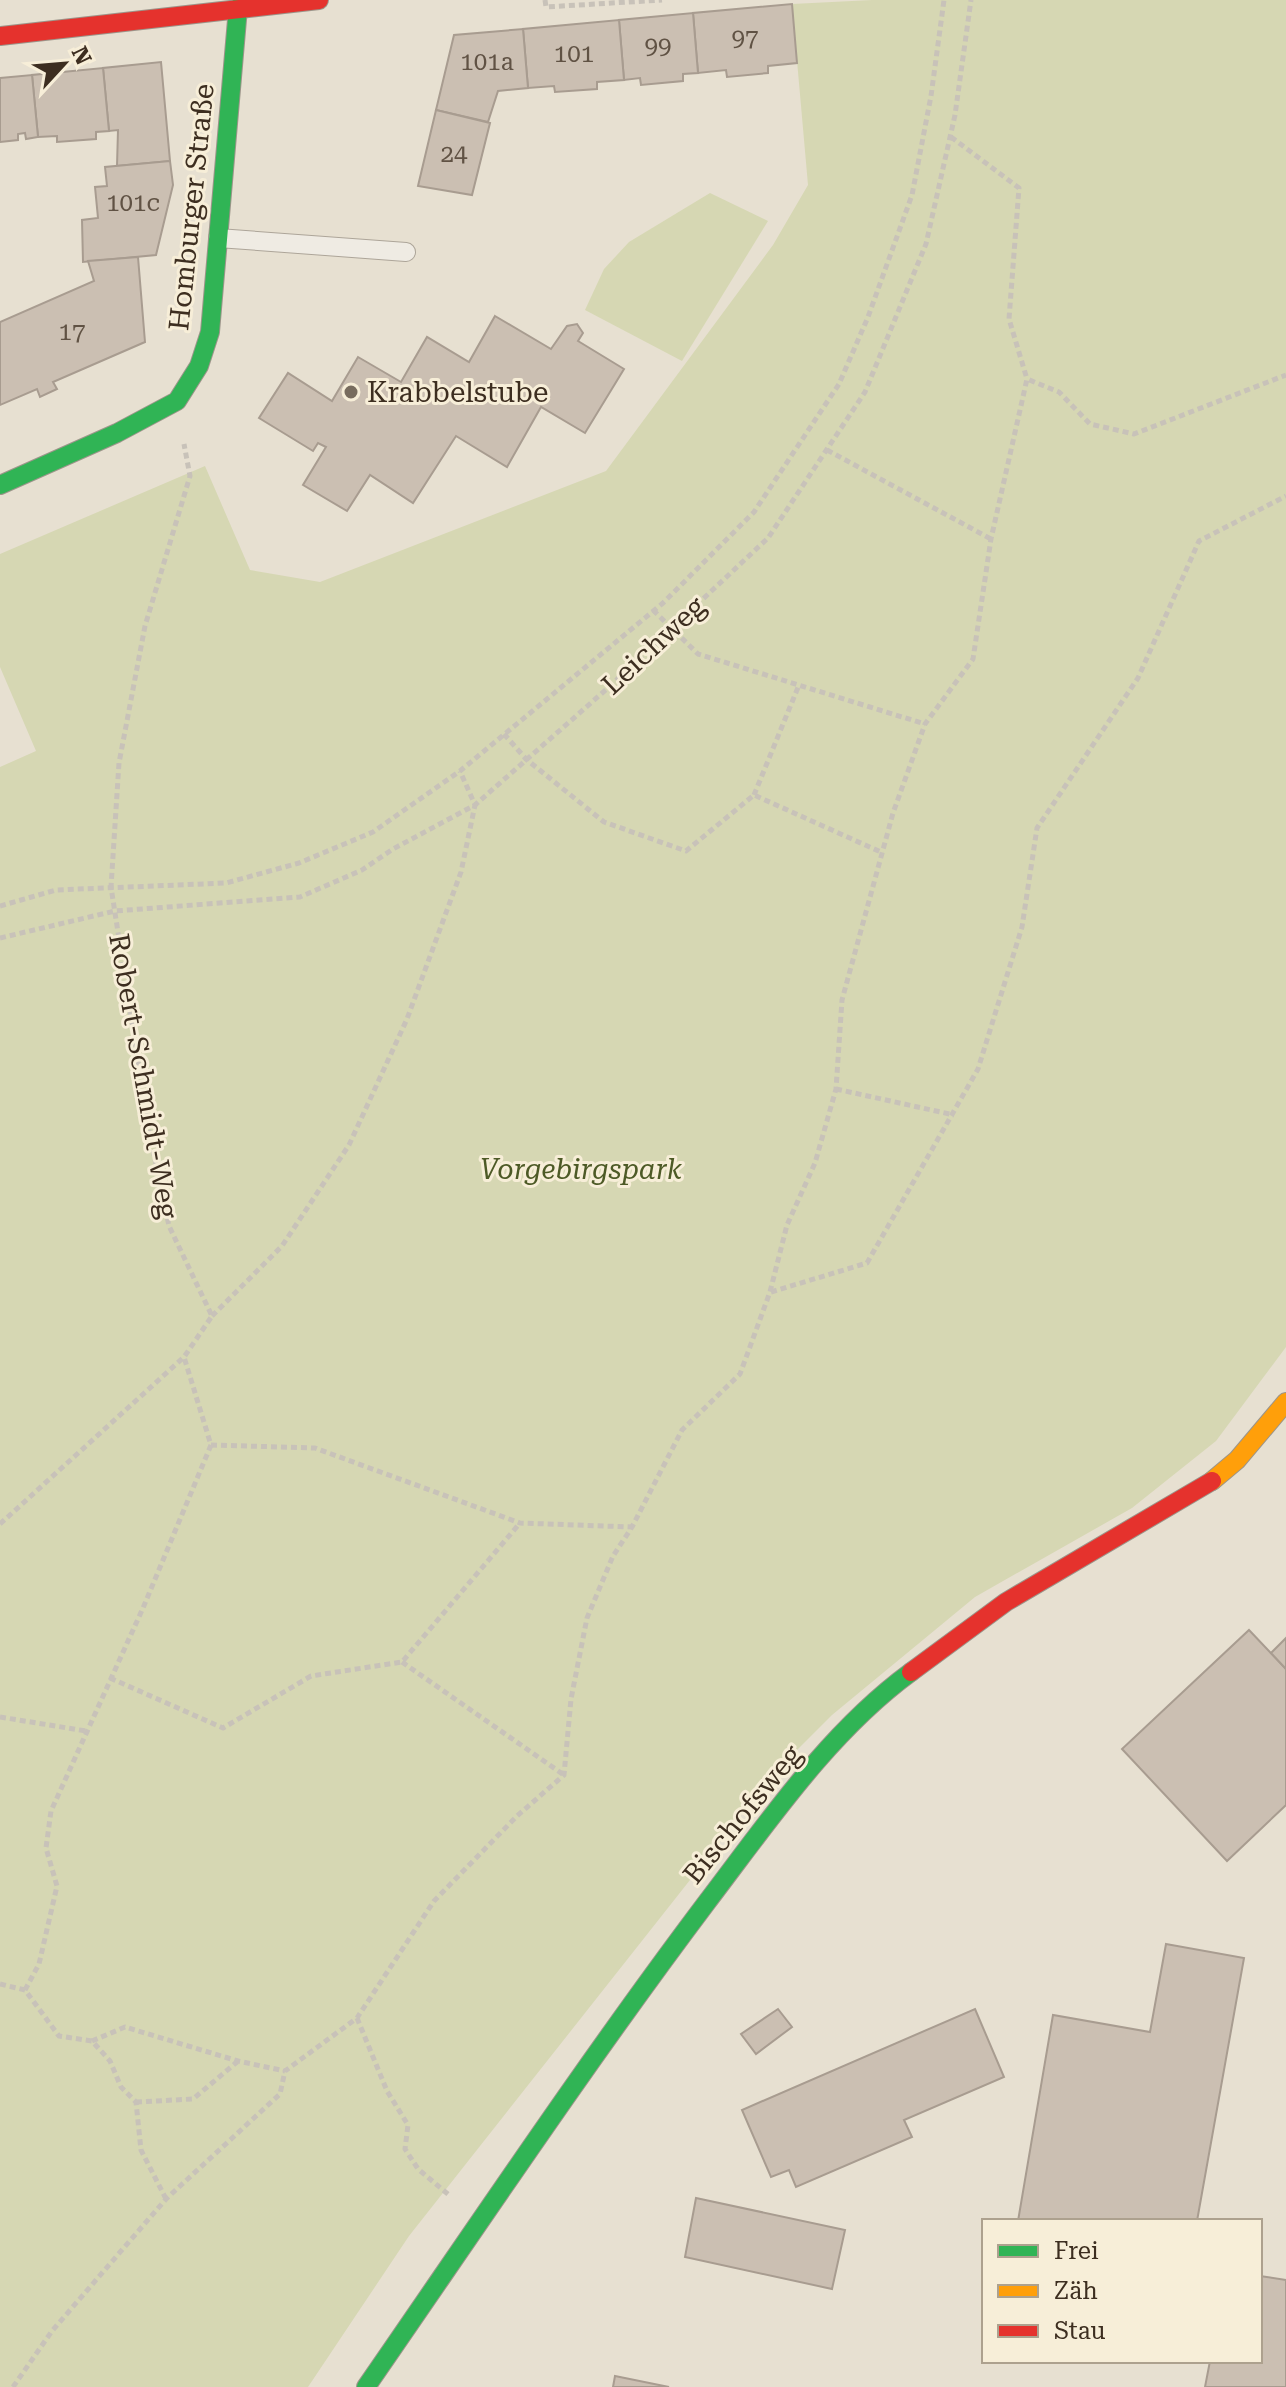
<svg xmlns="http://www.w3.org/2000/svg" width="1286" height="2387" font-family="'Roboto Serif',serif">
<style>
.green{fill:#d6d7b3}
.building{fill:#cbbfb2;stroke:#a89c90;stroke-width:2}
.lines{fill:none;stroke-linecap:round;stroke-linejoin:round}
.lane-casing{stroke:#ada599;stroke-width:20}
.fast-casing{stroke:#9c958a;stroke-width:20}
.slow-casing{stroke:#9c958a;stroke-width:20}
.jam-casing{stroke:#9c958a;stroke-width:20}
.path{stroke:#c8c2b9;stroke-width:5;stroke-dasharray:6 4;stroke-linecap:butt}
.lane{stroke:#efebe3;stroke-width:18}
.fast{stroke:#30b455;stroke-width:18}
.slow{stroke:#ff9f0a;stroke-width:18}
.jam{stroke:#e5322d;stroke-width:18}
.poi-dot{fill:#786c5e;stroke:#f7eed8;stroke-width:3}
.labels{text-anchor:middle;stroke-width:6;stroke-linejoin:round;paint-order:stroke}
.number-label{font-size:24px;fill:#605244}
.street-label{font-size:28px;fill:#3d2e20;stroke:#f7eed8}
.poi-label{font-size:28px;fill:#3d2e20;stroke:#f7eed8;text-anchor:start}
.park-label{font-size:28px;font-style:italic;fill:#4d5a26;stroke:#f7eed8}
</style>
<rect width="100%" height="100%" fill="#e7e0d1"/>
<g class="green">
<polygon points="872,0 1286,0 1286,1347 1216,1441 1132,1508 975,1597 832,1715 776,1771 409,2236 308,2387 0,2387 0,767 36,751 0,667 0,554 205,466 250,570 320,582 606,471 773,245 808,185 792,4"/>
<polygon points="710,193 768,221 682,361 585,310 604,269 629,242"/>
</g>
<g class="building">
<polygon points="792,4 797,63 768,66 768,73 727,77 726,70 698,73 693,13"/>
<polygon points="693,13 698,73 683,74 683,81 641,85 640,78 624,80 619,20"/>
<polygon points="619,20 624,80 597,82 597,89 555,92 554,86 528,88 523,29"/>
<polygon points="523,29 528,88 498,91 488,122 436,110 454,35"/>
<polygon points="161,62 170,161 117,166 118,130 109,131 103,68"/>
<polygon points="103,68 109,131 96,132 96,139 57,142 57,136 38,137 32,75"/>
<polygon points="32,75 38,137 26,139 25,133 18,134 18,140 0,142 0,78"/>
<polygon points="436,110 490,123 472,195 418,186"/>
<polygon points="170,161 173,185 156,255 83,262 82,220 98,218 95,187 107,186 105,167"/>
<polygon points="138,257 145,342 53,382 57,389 40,397 37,389 0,405 0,322 94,281 88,261"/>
<polygon points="495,316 551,349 567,326 577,324 583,333 578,341 624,369 585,433 541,407 507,467 456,436 413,503 370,475 347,511 303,485 326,447 318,443 313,451 259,418 288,373 332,401 358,357 401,382 427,337 469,362"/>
<polygon points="1249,1630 1286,1669 1286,1805 1227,1861 1122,1749"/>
<polygon points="1286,1638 1286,1669 1271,1653"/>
<polygon points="1166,1944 1244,1958 1197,2221 1018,2221 1053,2015 1150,2032"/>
<polygon points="778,2009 792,2027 756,2054 741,2034"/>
<polygon points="975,2009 1004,2077 904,2120 912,2137 796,2187 789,2170 771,2177 742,2110"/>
<polygon points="696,2198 845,2230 832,2289 685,2257"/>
<polygon points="1260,2276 1286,2280 1286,2387 1205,2387 1210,2361 1260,2361"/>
<polygon points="615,2376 669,2387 613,2387"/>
</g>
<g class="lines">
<g class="lane-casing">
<polyline id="lane" points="218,238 406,252"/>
</g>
<g class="fast-casing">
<g id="fast">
<polyline points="0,485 117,433 177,401 199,366 210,332 238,8"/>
<path d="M366 2387C478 2225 588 2060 707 1902 768 1822 829 1732 911 1672"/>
</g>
</g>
<g class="slow-casing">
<polyline id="slow" points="1212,1481 1237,1460 1286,1402"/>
</g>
<g class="jam-casing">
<g id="jam">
<polyline points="0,36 319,0"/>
<polyline points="911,1672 1006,1602 1212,1481"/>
</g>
</g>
<g class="path">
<polyline points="545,0 546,7 662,0"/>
<polyline points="951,137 1019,188 1009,319 1027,379"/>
<polyline points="827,450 991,539"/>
<polyline points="653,610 698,654 925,724"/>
<polyline points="504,734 526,759 604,822 686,851 754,795 883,853"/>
<polyline points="754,795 799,685"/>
<polyline points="0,906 56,890 226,883 299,863 373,832 460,771 663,603 754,512 839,384 868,317 912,195 931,96 944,0"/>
<polyline points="0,938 115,911 300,897 362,870 393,849 475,805 609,687 768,538 865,392 926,244 955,115 971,0"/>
<polyline points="836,1089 954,1115"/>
<polyline points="771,1292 867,1263 978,1069 1022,927 1037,828 1138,678 1199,541 1286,496"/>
<polyline points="212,1316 282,1246 349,1145 407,1019 461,872 475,805 460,771"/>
<polyline points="211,1445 315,1448 520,1523 632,1527"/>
<polyline points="0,1524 184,1357 212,1316 169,1226 148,1126 111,887 119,763 145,626 190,476 184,444"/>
<polyline points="402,1662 564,1775"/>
<polyline points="110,1678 223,1728 311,1676 402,1662 520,1523"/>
<polyline points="0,1717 86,1731"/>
<polyline points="0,1984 25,1990 59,2036 92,2041 110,2061 121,2087 136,2102 141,2150 166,2199"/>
<polyline points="25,1990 39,1964 57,1886 46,1848 51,1811 143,1608 211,1445 184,1357"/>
<polyline points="357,2018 387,2091 408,2125 405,2149 418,2169 449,2195"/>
<polyline points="92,2041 125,2027 238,2061 285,2071"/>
<polyline points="136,2102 193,2099 237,2062"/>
<polyline points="13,2387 52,2331 166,2199 280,2094 285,2071 357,2018 434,1901 517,1816 564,1775 571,1699 587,1618 613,1556 632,1527 682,1430 740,1374 770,1292 787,1225 815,1163 836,1089 842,1000 893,813 925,724 973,659 991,539 1027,379 1059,392 1090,424 1134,434 1286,375"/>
</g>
<use href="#lane" class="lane"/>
<use href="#fast" class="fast"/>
<use href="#slow" class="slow"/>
<use href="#jam" class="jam"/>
</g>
<circle class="poi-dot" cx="351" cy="392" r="8"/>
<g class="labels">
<g class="number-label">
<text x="745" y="46">97</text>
<text x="658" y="54">99</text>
<text x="574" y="62">101</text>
<text x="487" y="70">101a</text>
<text x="454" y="162">24</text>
<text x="133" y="211">101c</text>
<text x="72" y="340">17</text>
</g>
<g class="street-label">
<text transform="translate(191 207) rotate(-84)" y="10">Homburger Straße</text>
<text transform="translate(653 645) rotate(-43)" y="10">Leichweg</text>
<text transform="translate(144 1076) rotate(80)" y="10">Robert-Schmidt-Weg</text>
<text transform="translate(742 1814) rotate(-51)" y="10">Bischofsweg</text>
</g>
<g class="poi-label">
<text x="367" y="402">Krabbelstube</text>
</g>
<g class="park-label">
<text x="581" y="1179">Vorgebirgspark</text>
</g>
</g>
<rect x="982" y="2219" width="280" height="144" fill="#f7eed8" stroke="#ada18e" stroke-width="2"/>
<rect x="998" y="2245" width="40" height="12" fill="#30b455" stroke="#ada18e" stroke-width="2"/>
<text x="1054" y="2259" font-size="24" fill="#3d2e20">Frei</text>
<rect x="998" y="2285" width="40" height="12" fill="#ff9f0a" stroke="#ada18e" stroke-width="2"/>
<text x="1054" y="2299" font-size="24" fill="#3d2e20">Zäh</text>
<rect x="998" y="2325" width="40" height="12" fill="#e5322d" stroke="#ada18e" stroke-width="2"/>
<text x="1054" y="2339" font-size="24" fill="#3d2e20">Stau</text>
<g transform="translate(64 64) rotate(64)" stroke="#f7eed8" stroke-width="6" paint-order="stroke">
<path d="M0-6L14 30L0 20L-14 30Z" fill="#3d2e20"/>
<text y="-12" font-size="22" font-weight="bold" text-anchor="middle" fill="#3d2e20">N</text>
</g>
</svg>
